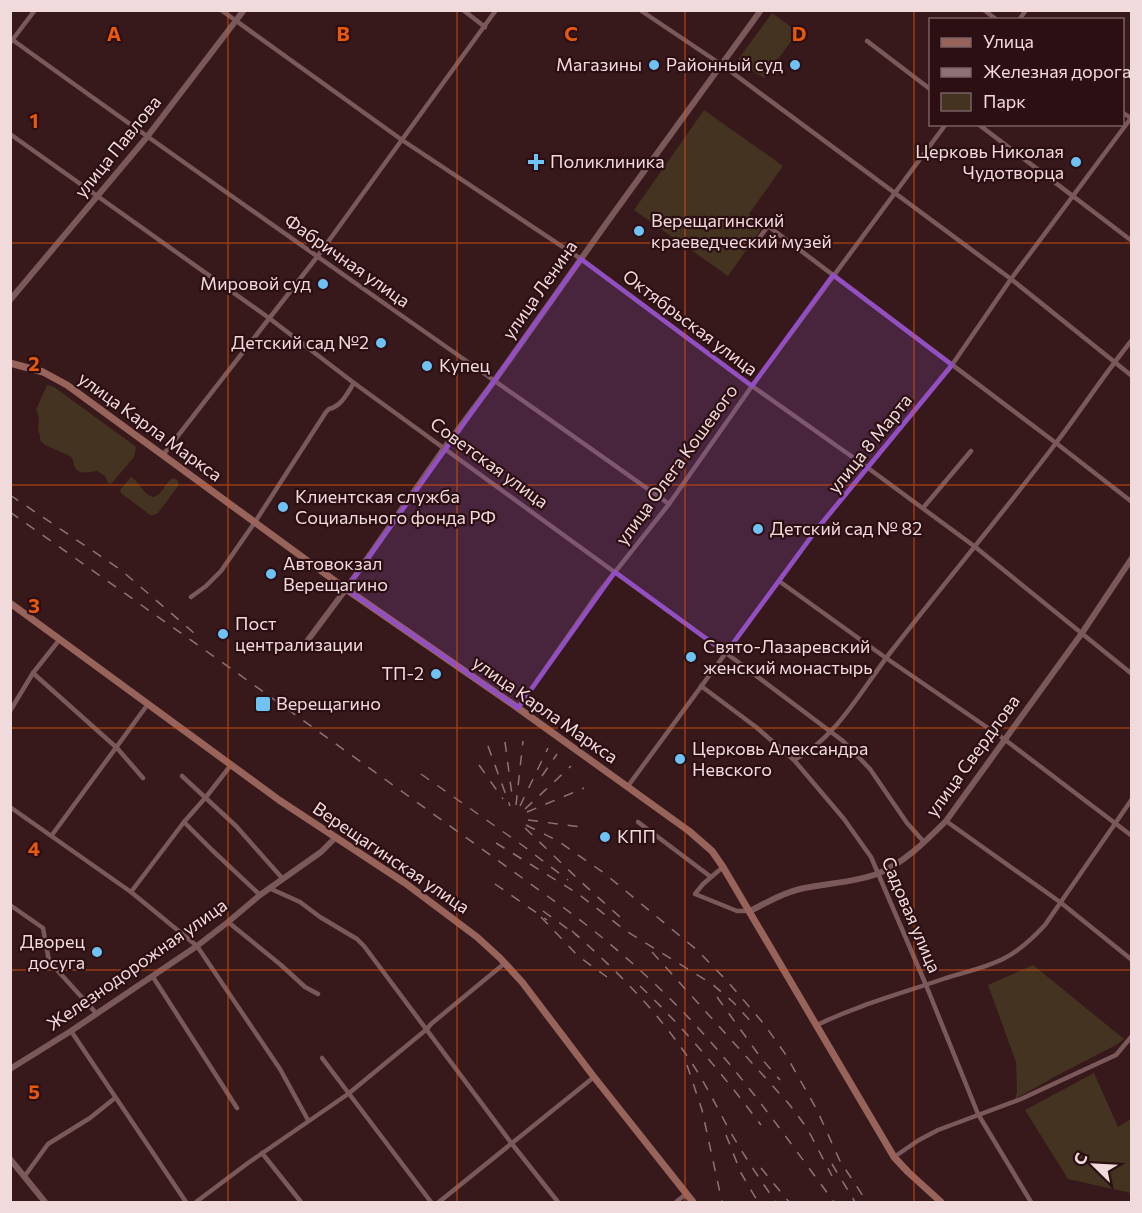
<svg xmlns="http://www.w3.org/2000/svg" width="1142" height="1213" font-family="Commissioner,sans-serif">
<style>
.green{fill:#443320}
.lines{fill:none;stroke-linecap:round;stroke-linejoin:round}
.minor{stroke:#7b585a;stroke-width:4.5}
.tertiary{stroke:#7b585a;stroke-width:6}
.secondary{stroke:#97635a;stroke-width:7}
.rail{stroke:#8d7375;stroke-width:1.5;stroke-dasharray:10 10;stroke-linecap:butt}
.marked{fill:#924fc5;fill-opacity:0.2;stroke:#924fc5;stroke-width:4.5;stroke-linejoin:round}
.grid{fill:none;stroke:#e8590c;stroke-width:1.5;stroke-opacity:0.55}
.poi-dot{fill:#6fc2f4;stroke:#2c0f13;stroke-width:2}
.labels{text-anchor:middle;stroke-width:4.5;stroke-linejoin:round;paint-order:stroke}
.poi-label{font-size:18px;fill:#f0dadc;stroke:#2c0f13;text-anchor:start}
.street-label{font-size:18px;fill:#f0dadc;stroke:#2c0f13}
.grid-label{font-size:20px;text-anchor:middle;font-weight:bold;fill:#e8590c;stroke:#2c0f13;stroke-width:4.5;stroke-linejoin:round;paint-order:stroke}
</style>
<rect width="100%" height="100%" fill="#37191c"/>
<g class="green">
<polygon points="772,13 798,32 764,78 737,61"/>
<polygon points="704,110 783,166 749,214 764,225 728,276 634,210"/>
<path d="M47 385 54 387 135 446 136 448 134 457 111 484 108 483 105 476 97 471C89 472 77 476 74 465 73 462 73 458 70 456L45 445 40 440C41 435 38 432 38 427 39 420 40 417 36 410Z"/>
<path d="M131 477C140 482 143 495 153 497 165 494 164 481 174 478 178 480 179 482 178 486L158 513 154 515H150L121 493 120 490Z"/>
<polygon points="1033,965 1124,1039 1116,1045 1056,1076 1015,1099 1017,1091 1016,1062 988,985"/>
<polygon points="1094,1073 1118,1127 1131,1119 1131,1193 1068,1179 1025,1110"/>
</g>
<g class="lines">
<g class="minor">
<polyline points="221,10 402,140 581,259 752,386 868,468 974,546 1132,674"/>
<polyline points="463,10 485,27"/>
<polyline points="640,10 722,65 1011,279 1132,376"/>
<polyline points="984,10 997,20"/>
<polyline points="1019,20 1026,10"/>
<path d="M10 38C228 196 450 348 669 504"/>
<polyline points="867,41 930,89"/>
<polyline points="10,43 35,10"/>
<polyline points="1122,112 1132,119"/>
<polyline points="978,124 1132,241"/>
<polyline points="10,134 269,318 354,383 726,653 843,741 870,769 907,823 924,842"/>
<polyline points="754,245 768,226 1056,443 1132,502"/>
<polyline points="163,455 317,257 496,10"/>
<polyline points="923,508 971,451"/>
<polyline points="779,581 886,658 1004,739 1132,836"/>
<path d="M191 597 206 586 221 571 255 522 326 412 329 409C342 406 347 393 354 383"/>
<polyline points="33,673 117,748 143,778"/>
<polyline points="701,686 756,727 794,760 844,819 871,857 926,985 978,1114 1031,1202"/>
<polyline points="518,708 596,596 669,504 752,386 946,124"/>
<polyline points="10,711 33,673 60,639"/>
<path d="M794 760C837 738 863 687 893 649 947 580 1003 513 1056 443 1082 409 1105 373 1132 340"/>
<polyline points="182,776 236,826 283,879"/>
<polyline points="628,786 817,529 952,365 1011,279 1131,118"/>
<polyline points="10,807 131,892 197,946 280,1069 308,1120"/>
<polyline points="946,821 1060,902 1132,960"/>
<polyline points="184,822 212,850 260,895"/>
<polyline points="638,822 711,877"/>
<polyline points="52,835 148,704"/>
<polyline points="723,867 703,884 695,894 737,911 750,911"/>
<polyline points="269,888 300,902 320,917 357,939 364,946 512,1144 558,1202"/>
<polyline points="131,892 184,822 206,797 231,765"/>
<polyline points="10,905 43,928 49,961 96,1013"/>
<polyline points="228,922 281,965 305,987 318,994"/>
<polyline points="153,977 237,1108"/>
<path d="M817 1025C858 1005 903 993 946 978 965 972 985 968 1003 959 1019 951 1033 938 1045 925L1132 799"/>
<polyline points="71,1031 186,1202"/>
<polyline points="322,1058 431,1202"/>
<polyline points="262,1153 301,1202"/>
<polyline points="894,1157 919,1140 938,1130 1021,1099 1116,1055 1132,1036"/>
<polyline points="24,1177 48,1144 90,1118 115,1098"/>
<polyline points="196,1202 248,1163 348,1094 427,1029 431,1024 505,963"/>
<polyline points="439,1202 594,1077"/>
<polyline points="676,1202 686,1194"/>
</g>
<g class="tertiary">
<polyline points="10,300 147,137 244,10"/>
<polyline points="305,644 346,589 445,447 495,380 608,221 761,10"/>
<path d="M750 911C766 903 782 893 800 889 826 883 852 883 877 874 904 863 926 841 946 821L1082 633 1132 558"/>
<polyline points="10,1069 71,1031 197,946 228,922 260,895 321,852 335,838"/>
<polyline points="10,1159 45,1202"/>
</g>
<g class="secondary">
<polyline points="10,363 43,372 67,385 346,589 518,708 689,831 712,851 723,867 894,1157 908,1172 941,1202"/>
<polyline points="10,603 279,800 405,883 477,937 500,958 522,982 594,1077 693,1202"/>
</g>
<g class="rail">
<polyline points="10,495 121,570 201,639"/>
<path d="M10 512 233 670 564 908C613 944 659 985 700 1030 749 1084 791 1144 834 1202"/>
<polyline points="505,742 512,795"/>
<polyline points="488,746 510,806"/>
<polyline points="479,765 503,799"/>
<polyline points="421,774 522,845 568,880"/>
<polyline points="542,776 557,754"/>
<polyline points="516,805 523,741"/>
<polyline points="520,806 548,748"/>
<polyline points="525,809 571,766"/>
<polyline points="527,812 584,788"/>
<polyline points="528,820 581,827"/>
<polyline points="526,825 558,841 604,873 697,950 728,982 764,1024 786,1055 817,1110 840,1161 867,1202"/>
<polyline points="525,828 580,881 621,918"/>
<polyline points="496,843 577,893 626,931 712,984 733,1002 754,1025"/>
<polyline points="495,884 547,920"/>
<polyline points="543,911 579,937"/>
<polyline points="541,917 578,956 607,977"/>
<path d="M572 931C614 968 654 1008 685 1053 703 1078 716 1106 731 1133 745 1157 760 1180 776 1202"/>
<polyline points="652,952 789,1104 807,1128 832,1176"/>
<path d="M640 986C685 1029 724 1076 761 1125"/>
<polyline points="717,997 761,1058 780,1080"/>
<polyline points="687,1065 702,1110 722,1202"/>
<polyline points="726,1135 741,1173 758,1202"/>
<polyline points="832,1164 855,1202"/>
<polyline points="761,1168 789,1202"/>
</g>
</g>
<path class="marked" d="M581 259 752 386 833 275 952 365 817 529 726 653 615 572 518 708 346 589Z"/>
<path class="grid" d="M228 10V1202M457 10V1202M685 10V1202M914 10V1202M10 243H1132M10 485H1132M10 728H1132M10 970H1132"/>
<g class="poi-dot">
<circle cx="654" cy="65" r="6"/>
<circle cx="795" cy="65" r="6"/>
<path d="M533 153h6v6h6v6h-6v6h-6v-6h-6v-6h6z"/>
<circle cx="1076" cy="162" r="6"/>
<circle cx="639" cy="231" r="6"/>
<circle cx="323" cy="284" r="6"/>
<circle cx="381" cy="343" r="6"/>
<circle cx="427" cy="366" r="6"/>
<circle cx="283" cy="507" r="6"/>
<circle cx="758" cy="529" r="6"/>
<circle cx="271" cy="574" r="6"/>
<circle cx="223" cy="634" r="6"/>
<circle cx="691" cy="657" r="6"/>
<circle cx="436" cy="674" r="6"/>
<rect x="255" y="696" width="16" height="16" rx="3"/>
<circle cx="680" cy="759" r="6"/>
<circle cx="605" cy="837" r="6"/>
<circle cx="97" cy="952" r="6"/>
</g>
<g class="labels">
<g class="poi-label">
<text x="642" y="71" text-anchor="end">Магазины</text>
<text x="783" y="71" text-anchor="end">Районный суд</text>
<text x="1064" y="158" text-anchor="end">Церковь Николая<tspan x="1064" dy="21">Чудотворца</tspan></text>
<text x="550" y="168">Поликлиника</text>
<text x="651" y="227">Верещагинский<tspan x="651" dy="21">краеведческий музей</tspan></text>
<text x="311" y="290" text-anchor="end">Мировой суд</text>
<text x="369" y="349" text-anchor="end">Детский сад №2</text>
<text x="439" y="372">Купец</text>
<text x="295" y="503">Клиентская служба<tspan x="295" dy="21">Социального фонда РФ</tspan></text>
<text x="770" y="535">Детский сад № 82</text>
<text x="283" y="570">Автовокзал<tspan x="283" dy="21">Верещагино</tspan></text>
<text x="235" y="630">Пост<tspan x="235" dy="21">централизации</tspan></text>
<text x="703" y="653">Свято-Лазаревский<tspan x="703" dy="21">женский монастырь</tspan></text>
<text x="424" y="680" text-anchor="end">ТП-2</text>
<text x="276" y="710">Верещагино</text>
<text x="692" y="755">Церковь Александра<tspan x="692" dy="21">Невского</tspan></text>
<text x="617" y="843">КПП</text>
<text x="85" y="948" text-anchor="end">Дворец<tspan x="85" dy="21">досуга</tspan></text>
</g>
<g class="street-label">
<text transform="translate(118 147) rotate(-51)" y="6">улица Павлова</text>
<text transform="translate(347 261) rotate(35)" y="6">Фабричная улица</text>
<text transform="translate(540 290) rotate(-55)" y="6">улица Ленина</text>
<text transform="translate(690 323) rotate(37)" y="6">Октябрьская улица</text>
<text transform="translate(150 427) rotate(36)" y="6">улица Карла Маркса</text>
<text transform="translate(870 444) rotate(-51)" y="6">улица 8 Марта</text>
<text transform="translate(489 463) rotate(36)" y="6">Советская улица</text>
<text transform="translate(677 465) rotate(-54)" y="6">улица Олега Кошевого</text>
<text transform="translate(545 710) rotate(35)" y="6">улица Карла Маркса</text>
<text transform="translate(973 756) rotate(-54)" y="6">улица Свердлова</text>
<text transform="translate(391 858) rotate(34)" y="6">Верещагинская улица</text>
<text transform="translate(911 915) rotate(67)" y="6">Садовая улица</text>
<text transform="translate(137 965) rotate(-35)" y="6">Железнодорожная улица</text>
</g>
</g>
<g class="grid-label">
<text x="114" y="41">A</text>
<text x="343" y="41">B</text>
<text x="571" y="41">C</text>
<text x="799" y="41">D</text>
<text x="34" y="128">1</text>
<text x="34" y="371">2</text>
<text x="34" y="613">3</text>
<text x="34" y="856">4</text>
<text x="34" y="1099">5</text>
</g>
<rect width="1142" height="1213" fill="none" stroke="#f0dadc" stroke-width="24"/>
<rect x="929" y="18" width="195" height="108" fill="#2c0f13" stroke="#7a6063" stroke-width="1.5"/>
<rect x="941" y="38" width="30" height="9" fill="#97635a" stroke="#7a6063" stroke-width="1.5"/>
<text x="983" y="48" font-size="18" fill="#f0dadc">Улица</text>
<rect x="941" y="68" width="30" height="9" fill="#8d7375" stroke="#7a6063" stroke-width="1.5"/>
<text x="983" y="78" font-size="18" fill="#f0dadc">Железная дорога</text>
<rect x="941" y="93" width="30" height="18" fill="#443320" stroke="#7a6063" stroke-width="1.5"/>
<text x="983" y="108" font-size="18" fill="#f0dadc">Парк</text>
<g transform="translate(1094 1165) rotate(294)" stroke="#2c0f13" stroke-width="4.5" paint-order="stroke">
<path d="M0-4.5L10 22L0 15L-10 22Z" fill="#f0dadc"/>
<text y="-9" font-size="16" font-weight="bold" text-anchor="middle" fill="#f0dadc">С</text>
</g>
</svg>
